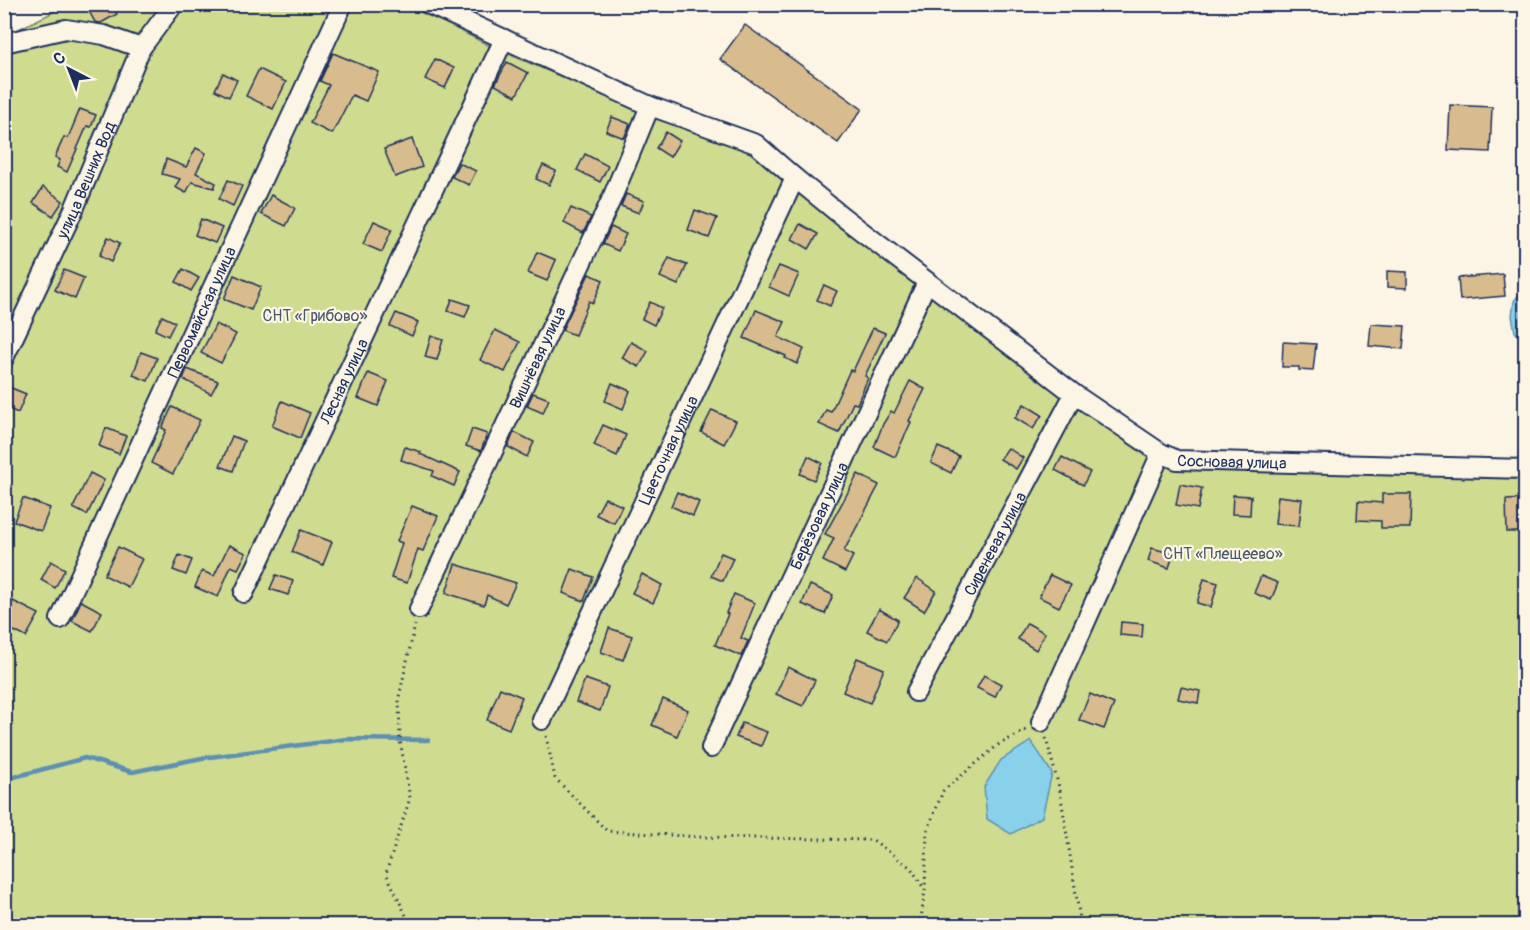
<svg xmlns="http://www.w3.org/2000/svg" width="1530" height="930" font-family="Pangolin,sans-serif">
<style>
.green{fill:#cfdb8e;stroke:#758576;stroke-width:1.5}
.water{fill:#89d1eb;stroke:#5d90b3;stroke-width:1.5}
.lines{fill:none;stroke-linecap:round;stroke-linejoin:round}
.stream{stroke:#5d90b3;stroke-width:4.5}
.building{fill:#d9bc8d;stroke:#1b2f5e;stroke-width:1.5}
.minor-casing{stroke:#1b2f5e;stroke-width:22}
.path{stroke:#1b2f5e;stroke-width:3;stroke-dasharray:1.5 4.5;stroke-linecap:butt}
.minor{stroke:#fcf5e5;stroke-width:18}
.labels{text-anchor:middle;stroke-width:4.5;stroke-linejoin:round;paint-order:stroke}
.street-label{font-size:16px;fill:#1b2f5e;stroke:#fcf5e5}
.park-label{font-size:16px;fill:#485a6a;stroke:#fcf5e5}
</style>
<rect width="100%" height="100%" fill="#fcf5e5"/>
<filter id="ink" filterUnits="userSpaceOnUse"><feTurbulence type="fractalNoise" baseFrequency=".0167" numOctaves="2"/><feDisplacementMap in="SourceGraphic" scale="12" xChannelSelector="R" yChannelSelector="G"/><feConvolveMatrix kernelMatrix="1 2 1 2 8 2 1 2 1" color-interpolation-filters="sRGB"/></filter>
<g filter="url(#ink)">
<polygon class="green" points="68,5 404,5 445,23 494,48 656,117 752,150 1076,405 1142,453 1166,466 1525,479 1525,925 5,925 4,36"/>
<g class="water">
<polygon points="1525,288 1525,343 1515,332 1512,316 1514,301 1523,289"/>
<polygon points="1031,741 1052,773 1042,817 1011,834 987,819 984,787 1001,760"/>
</g>
<g class="lines">
<polyline class="stream" points="4,781 14,777 85,758 132,772 202,758 347,739 428,740"/>
</g>
<g class="building">
<polygon points="85,4 112,4 117,14 101,23 95,22"/>
<polygon points="745,25 862,109 838,143 720,59"/>
<polygon points="333,53 379,72 366,101 352,95 332,134 310,123 329,85 320,81"/>
<polygon points="435,59 454,68 445,88 425,79"/>
<polygon points="507,62 528,73 516,96 495,85"/>
<polygon points="259,69 286,82 273,109 246,96"/>
<polygon points="223,73 237,80 229,97 215,90"/>
<polygon points="1450,105 1492,107 1490,152 1448,150"/>
<polygon points="80,109 96,115 91,127 87,126 67,172 57,167 60,160 55,157 64,137 68,138"/>
<polygon points="612,117 630,124 624,138 606,131"/>
<polygon points="666,132 680,141 670,157 656,148"/>
<polygon points="412,139 422,167 395,177 384,149"/>
<polygon points="196,148 206,153 196,173 216,183 214,188 192,182 186,193 175,187 180,179 162,174 166,159 186,167"/>
<polygon points="585,154 608,166 600,182 577,170"/>
<polygon points="459,163 476,171 469,185 452,177"/>
<polygon points="543,165 556,171 549,185 536,179"/>
<polygon points="228,180 242,186 233,206 219,199"/>
<polygon points="43,187 63,201 53,216 33,203"/>
<polygon points="626,194 644,201 639,213 621,206"/>
<polygon points="271,195 295,208 286,226 261,214"/>
<polygon points="571,208 591,217 583,233 564,223"/>
<polygon points="695,210 717,218 709,238 688,230"/>
<polygon points="201,219 222,228 215,243 195,235"/>
<polygon points="374,221 392,229 382,252 363,244"/>
<polygon points="800,224 818,234 809,249 792,239"/>
<polygon points="611,227 626,234 618,251 603,244"/>
<polygon points="108,237 120,243 111,262 99,256"/>
<polygon points="537,252 556,260 547,281 528,273"/>
<polygon points="669,258 687,265 678,285 660,277"/>
<polygon points="779,266 799,274 789,296 769,287"/>
<polygon points="183,269 199,278 191,291 176,282"/>
<polygon points="64,270 84,278 75,299 55,290"/>
<polygon points="1387,271 1407,272 1407,288 1387,287"/>
<polygon points="589,274 603,280 593,303 589,301 575,335 562,330"/>
<polygon points="1503,274 1505,296 1460,300 1458,278"/>
<polygon points="234,275 261,287 251,310 224,299"/>
<polygon points="824,285 837,291 830,306 817,300"/>
<polygon points="452,299 470,305 465,317 448,311"/>
<polygon points="650,302 662,308 654,325 642,319"/>
<polygon points="756,310 785,322 778,337 804,349 797,364 785,358 786,356 744,338"/>
<polygon points="396,313 418,322 412,336 390,326"/>
<polygon points="162,316 175,322 168,336 155,330"/>
<polygon points="216,324 236,334 221,363 201,353"/>
<polygon points="1371,324 1405,326 1403,349 1369,346"/>
<polygon points="873,328 885,333 865,376 868,378 857,404 853,403 839,433 819,424 826,410 831,412 850,370 853,371"/>
<polygon points="495,330 520,342 505,372 480,360"/>
<polygon points="431,336 443,340 437,360 425,357"/>
<polygon points="631,342 648,351 639,367 622,358"/>
<polygon points="1283,342 1316,344 1313,371 1299,370 1299,367 1282,367"/>
<polygon points="141,352 157,358 148,381 133,375"/>
<polygon points="187,369 218,381 211,394 183,379"/>
<polygon points="368,373 388,381 378,406 358,398"/>
<polygon points="910,381 925,389 909,421 911,422 895,457 874,447 883,424 891,411 894,413"/>
<polygon points="612,383 630,391 623,409 605,401"/>
<polygon points="9,387 26,394 18,413 4,407 4,398"/>
<polygon points="533,393 549,399 543,413 527,406"/>
<polygon points="282,401 310,413 300,438 272,426"/>
<polygon points="1024,404 1042,415 1033,429 1015,418"/>
<polygon points="172,407 200,420 173,474 151,463 166,430 162,428"/>
<polygon points="712,410 736,421 724,444 701,432"/>
<polygon points="603,425 626,435 617,456 594,445"/>
<polygon points="106,428 126,436 119,454 99,446"/>
<polygon points="472,429 487,434 481,451 466,446"/>
<polygon points="514,432 534,442 527,457 508,447"/>
<polygon points="232,436 244,441 233,471 220,466"/>
<polygon points="405,447 421,452 420,454 460,472 454,486 432,476 434,471 401,460"/>
<polygon points="938,447 959,456 951,473 931,463"/>
<polygon points="1008,448 1023,458 1016,469 1000,459"/>
<polygon points="808,456 822,463 814,480 800,474"/>
<polygon points="1062,457 1090,472 1083,485 1055,470"/>
<polygon points="90,473 104,480 87,515 73,508"/>
<polygon points="858,474 879,485 844,551 853,556 845,572 823,561 834,538 825,534"/>
<polygon points="1180,484 1202,488 1198,509 1176,505"/>
<polygon points="677,492 699,502 693,516 671,506"/>
<polygon points="1382,494 1411,494 1410,528 1381,528 1381,521 1357,520 1358,501 1382,503"/>
<polygon points="1233,495 1251,496 1250,515 1232,514"/>
<polygon points="1278,496 1302,499 1299,526 1275,524"/>
<polygon points="23,498 50,508 41,531 14,521"/>
<polygon points="605,498 622,506 614,523 596,515"/>
<polygon points="1526,499 1526,532 1507,532 1506,500"/>
<polygon points="412,506 438,516 423,551 418,549 407,583 391,578 402,543 397,541"/>
<polygon points="301,530 332,542 323,565 292,552"/>
<polygon points="229,545 246,553 238,569 231,566 218,597 195,587 202,571 214,576"/>
<polygon points="118,547 142,559 128,587 104,575"/>
<polygon points="1152,548 1173,554 1169,568 1148,561"/>
<polygon points="721,553 733,558 723,581 711,576"/>
<polygon points="179,555 192,560 186,575 173,570"/>
<polygon points="51,561 65,569 55,588 41,580"/>
<polygon points="455,564 516,583 506,604 487,595 484,605 446,593"/>
<polygon points="572,569 593,577 584,601 563,593"/>
<polygon points="642,574 662,585 653,603 632,593"/>
<polygon points="276,575 293,581 288,595 270,589"/>
<polygon points="1050,575 1071,585 1059,607 1039,597"/>
<polygon points="1261,576 1278,583 1271,600 1254,593"/>
<polygon points="917,578 936,591 924,611 904,598"/>
<polygon points="1204,579 1218,583 1211,607 1197,603"/>
<polygon points="810,585 833,595 825,614 802,604"/>
<polygon points="734,594 755,603 741,638 748,641 741,656 715,645 728,614 726,613"/>
<polygon points="13,601 39,614 26,637 4,626 4,617"/>
<polygon points="81,601 102,612 92,631 72,621"/>
<polygon points="879,609 898,620 887,641 867,631"/>
<polygon points="1121,622 1143,624 1142,637 1120,635"/>
<polygon points="1027,623 1045,633 1036,650 1018,639"/>
<polygon points="609,628 632,636 623,660 601,652"/>
<polygon points="857,658 884,669 870,703 843,692"/>
<polygon points="788,667 815,680 803,706 776,694"/>
<polygon points="984,675 1001,684 995,697 977,688"/>
<polygon points="585,679 608,687 600,711 576,702"/>
<polygon points="1181,687 1200,691 1198,703 1178,699"/>
<polygon points="500,688 522,697 509,729 487,720"/>
<polygon points="1090,694 1114,704 1104,729 1079,720"/>
<polygon points="663,699 688,710 677,736 652,725"/>
<polygon points="742,723 767,732 761,746 736,737"/>
</g>
<g class="lines">
<g class="minor-casing">
<g id="minor">
<path id="s1" d="M428 4 650 106 756 144 795 178 843 217 1074 394 1161 453 1177 460 1526 469"/>
<polyline points="4,43 66,29 104,35 141,48"/>
<path id="s2" d="M4 358 74 209 141 48 174 4"/>
<path id="s3" d="M244 593 504 39"/>
<path id="s4" d="M419 609 612 198 650 106"/>
<path id="s5" d="M60 619 343 4"/>
<path id="s6" d="M916 692 1074 394"/>
<path id="s7" d="M542 720 795 178"/>
<polyline points="1041,722 1161,453"/>
<path id="s8" d="M711 748 927 282"/>
</g>
</g>
<g class="path">
<polyline points="546,736 555,778 607,831 701,837 873,840 911,868 925,890"/>
<polyline points="1046,738 1060,791 1081,926"/>
<polyline points="411,926 386,873 410,798 400,740 399,697 415,625"/>
<polyline points="920,926 925,890 927,832 943,791 998,745 1026,730"/>
</g>
<use href="#minor" class="minor"/>
</g>
</g>
<g class="labels">
<g class="street-label">
<text dy="6" stroke="none"><textPath href="#s2" startOffset="196">улица Вешних Вод</textPath></text>
<text dy="6" stroke="none"><textPath href="#s5" startOffset="338">Первомайская улица</textPath></text>
<text dy="6" stroke="none"><textPath href="#s4" startOffset="278">Вишнёвая улица</textPath></text>
<text dy="6" stroke="none"><textPath href="#s3" startOffset="234">Лесная улица</textPath></text>
<text dy="6" stroke="none"><textPath href="#s7" startOffset="298">Цветочная улица</textPath></text>
<text dy="6" stroke="none"><textPath href="#s1" startOffset="939">Сосновая улица</textPath></text>
<text dy="6" stroke="none"><textPath href="#s8" startOffset="256">Берёзовая улица</textPath></text>
<text dy="6" stroke="none"><textPath href="#s6" startOffset="168">Сиреневая улица</textPath></text>
</g>
<g class="park-label">
<text x="315" y="321">СНТ «Грибово»</text>
<text x="1223" y="559">СНТ «Плещеево»</text>
</g>
</g>
<rect width="1530" height="930" fill="none" stroke="#fcf5e5" stroke-width="24"/>
<rect x="12" y="12" width="1506" height="906" fill="none" stroke="#1b2f5e" stroke-width="2" filter="url(#ink)"/>
<g transform="translate(69 69) rotate(318)" stroke="#fcf5e5" stroke-width="4.5" paint-order="stroke">
<path d="M0-4.5L10 22L0 15L-10 22Z" fill="#1b2f5e"/>
<text y="-9" font-size="16" font-weight="bold" text-anchor="middle" fill="#1b2f5e">С</text>
</g>
</svg>
